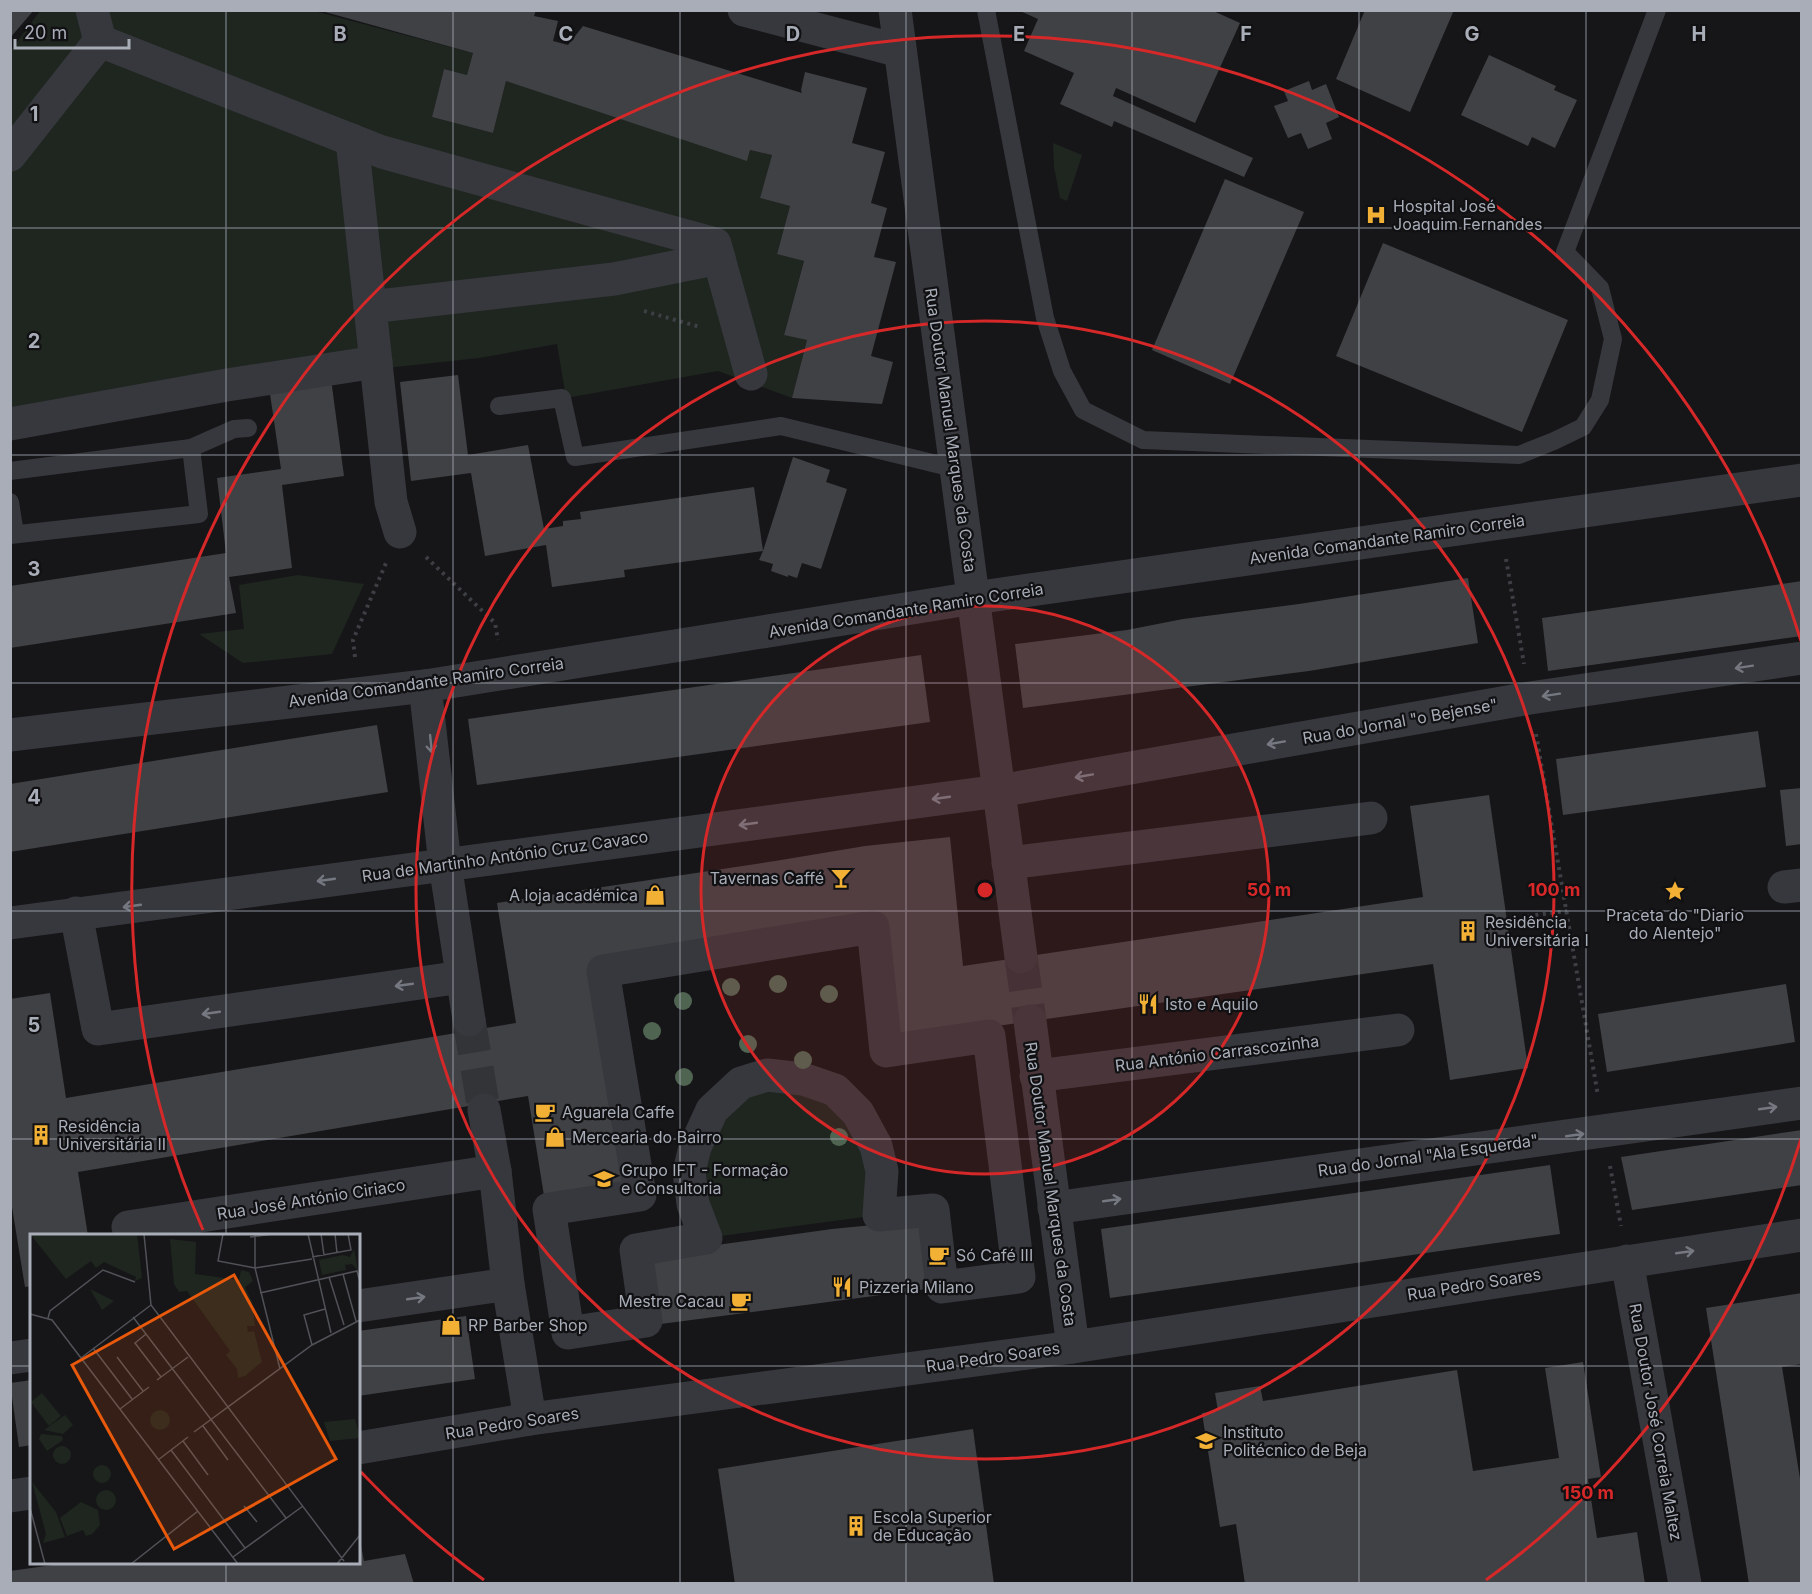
<svg xmlns="http://www.w3.org/2000/svg" width="1812" height="1594" font-family="Inter,sans-serif">
<style>
.green{fill:#1e261f}
.building{fill:#404145}
.lines{fill:none;stroke-linecap:round;stroke-linejoin:round}
.street-tunnel{stroke:#333438;stroke-width:33;stroke-dasharray:33 16;stroke-linecap:butt}
.path{stroke:#3d3f44;stroke-width:4;stroke-dasharray:3 4.5;stroke-linecap:butt}
.lane{stroke:#37383d;stroke-width:18}
.street{stroke:#37383d;stroke-width:33}
.tree{fill:#506452}
.oneway{stroke:#757881}
.grid{fill:none;stroke:#a8adb8;stroke-width:1.5;stroke-opacity:0.55}
.ring{fill:none;stroke:#d62828;stroke-width:3}
.labels{text-anchor:middle;stroke-width:4.5;stroke-linejoin:round;paint-order:stroke}
.poi-label{font-size:16px;fill:#a8adb8;stroke:#111113;text-anchor:start}
.street-label{font-size:16px;fill:#a8adb8;stroke:#111113}
.inset-road{fill:none;stroke:#505258;stroke-width:1.5}
.view{fill:#e8590c;fill-opacity:0.15;stroke:#e8590c;stroke-width:3}
.inset-edge{fill:none;stroke:#a8adb8;stroke-width:3}
.grid-label{font-size:20px;text-anchor:middle;font-weight:bold;fill:#a8adb8;stroke:#111113;stroke-width:4.5;stroke-linejoin:round;paint-order:stroke}
.centre{fill:#d62828;stroke:#111113;stroke-width:3}
.ring-label{font-size:18px;text-anchor:middle;font-weight:bold;fill:#d62828;stroke:#111113;stroke-width:4.5;stroke-linejoin:round;paint-order:stroke}
</style>
<rect width="100%" height="100%" fill="#161618"/>
<g class="green">
<polygon points="40,11 314,11 473,53 467,75 444,69 432,117 493,133 506,81 747,160 750,150 772,155 760,198 790,206 777,253 804,261 784,334 807,340 792,398 718,371 566,398 557,344 479,358 238,384 11,413 11,50"/>
<polygon points="1053,143 1082,155 1067,201 1060,198 1054,167"/>
<polygon points="298,575 364,584 332,654 243,663 199,634 244,629 239,585"/>
<polygon points="767,1075 858,1113 879,1215 706,1238 695,1147"/>
</g>
<g class="building">
<polygon points="10,10 34,10 10,38"/>
<polygon points="318,10 536,10 534,16 558,21 553,41 568,45 583,26 802,93 801,90 805,72 867,88 852,143 885,152 871,203 887,208 874,257 896,262 871,356 893,362 882,404 792,398 807,340 784,335 804,261 777,254 790,206 760,198 772,155 750,150 747,161 506,81 493,133 432,117 444,69 467,75 473,53"/>
<polygon points="1018,10 1211,10 1240,23 1195,123 1116,88 1113,96 1253,158 1244,177 1114,121 1112,127 1060,104 1074,73 1024,51 1038,19"/>
<polygon points="1365,10 1454,10 1410,112 1336,79"/>
<polygon points="1489,55 1556,86 1554,90 1577,100 1555,148 1532,137 1528,146 1461,115"/>
<polygon points="1309,81 1312,90 1326,84 1339,117 1326,123 1332,139 1308,149 1301,133 1288,138 1274,106 1288,101 1284,91"/>
<polygon points="1225,179 1304,212 1230,384 1152,350"/>
<polygon points="1383,243 1568,320 1522,432 1336,356"/>
<polygon points="458,375 468,455 528,445 544,529 563,526 563,521 581,519 580,512 754,487 763,551 793,457 830,470 826,482 847,489 821,569 802,563 797,578 788,575 788,577 771,571 773,564 759,560 763,551 624,570 625,577 552,587 546,545 485,556 471,473 411,481 400,382"/>
<polygon points="331,379 344,476 282,485 292,568 229,577 236,613 10,648 10,586 226,553 217,478 281,469 269,387"/>
<polygon points="1468,578 1478,643 1309,671 1023,708 1015,644 1127,630 1183,619 1299,604"/>
<polygon points="1802,581 1802,636 1548,671 1542,618"/>
<polygon points="921,655 930,722 477,785 468,719"/>
<polygon points="377,725 388,792 10,852 10,784"/>
<polygon points="1758,731 1766,787 1563,815 1556,759"/>
<polygon points="1802,788 1802,844 1786,846 1780,790"/>
<polygon points="1489,795 1528,1068 1450,1080 1433,964 892,1041 877,913 593,960 629,1187 545,1202 528,1096 433,1112 78,1172 88,1236 32,1236 32,1286 25,1287 10,1195 10,999 50,993 66,1098 516,1023 497,903 775,861 865,846 950,837 963,966 1423,897 1410,806"/>
<polygon points="1786,984 1795,1042 1607,1072 1598,1014"/>
<polygon points="1802,1130 1802,1185 1632,1210 1621,1157"/>
<polygon points="1550,1165 1560,1234 1110,1298 1101,1229"/>
<polygon points="934,1219 942,1287 653,1325 644,1255 832,1229"/>
<polygon points="1802,1293 1802,1364 1782,1367 1802,1491 1802,1584 1749,1584 1706,1308"/>
<polygon points="466,1316 475,1379 358,1396 358,1331"/>
<polygon points="1583,1362 1601,1477 1588,1479 1597,1538 1637,1532 1645,1584 1245,1584 1236,1524 1220,1527 1202,1413 1218,1411 1215,1393 1260,1386 1263,1401 1457,1370 1473,1471 1559,1458 1545,1368"/>
<polygon points="32,1380 32,1445 19,1447 10,1383"/>
<polygon points="973,1429 994,1584 735,1584 718,1469"/>
<polygon points="358,1530 364,1561 405,1554 414,1584 10,1584 10,1571 67,1563 358,1563"/>
</g>
<g class="lines">
<g class="street-tunnel">
<polyline points="1021,957 1030,1021"/>
<polyline points="469,1020 484,1110"/>
</g>
<g class="path">
<polyline points="644,311 700,327"/>
<polyline points="426,557 495,623 498,640"/>
<polyline points="1506,559 1524,664"/>
<polyline points="355,657 353,640 386,563"/>
<polyline points="1536,734 1598,1096"/>
<polyline points="1528,916 1567,911"/>
<polyline points="1610,1166 1621,1226"/>
</g>
<g class="lane">
<polyline points="986,10 1045,318 1062,371 1083,410 1143,440 1519,455 1554,441 1583,427 1600,400 1613,339 1600,288 1565,252 1657,10"/>
<polyline points="499,406 562,398 575,457 781,426 957,469"/>
<polyline points="10,471 191,448 234,429 248,428"/>
<polyline points="10,502 15,534"/>
<polyline points="10,535 199,514 191,448"/>
</g>
<g class="street">
<polyline points="744,10 900,51"/>
<polyline points="895,10 1021,957"/>
<polyline points="100,41 382,152 715,244 751,374"/>
<polyline points="352,140 391,502 400,532"/>
<polyline points="10,155 100,41 92,10"/>
<polyline points="370,307 614,279 719,258"/>
<polyline points="10,424 227,385 376,362"/>
<polyline points="425,686 445,864 469,1020"/>
<polyline points="10,735 425,686 974,598 1802,480"/>
<polyline points="1008,863 1371,818"/>
<polyline points="1784,887 1802,885"/>
<polyline points="76,913 98,1029 462,977"/>
<polyline points="10,923 999,791 1530,698 1802,658"/>
<polygon points="873,927 886,1051 989,1036 1019,1277 942,1287 933,1210 879,1215 882,1171 876,1146 858,1113 835,1090 803,1079 767,1075 741,1083 712,1110 695,1147 689,1172 693,1204 706,1238 636,1250 646,1321 568,1333 549,1209 640,1195 603,971"/>
<polyline points="1030,1021 1073,1347"/>
<polyline points="1036,1076 1398,1030"/>
<polyline points="484,1110 495,1171 508,1284 530,1419"/>
<polyline points="1054,1208 1802,1103"/>
<polyline points="128,1227 495,1171"/>
<polyline points="1627,1261 1685,1584"/>
<polyline points="358,1306 508,1284"/>
<polyline points="10,1358 32,1355"/>
<polyline points="358,1448 530,1419 1073,1347 1802,1235"/>
<polyline points="10,1496 32,1493"/>
</g>
</g>
<g class="tree">
<circle cx="778" cy="984" r="9"/>
<circle cx="731" cy="987" r="9"/>
<circle cx="829" cy="994" r="9"/>
<circle cx="683" cy="1001" r="9"/>
<circle cx="652" cy="1031" r="9"/>
<circle cx="748" cy="1044" r="9"/>
<circle cx="803" cy="1060" r="9"/>
<circle cx="684" cy="1077" r="9"/>
<circle cx="839" cy="1137" r="9"/>
</g>
<defs><path id="oneway-shaft" d="M-6 0H5M1.5-3L5.5 0L1.5 3" fill="none" stroke-width="1.6" stroke-linecap="round" stroke-linejoin="round" transform="scale(1.5)"/></defs>
<g class="oneway">
<use href="#oneway-shaft" transform="translate(1744 667) rotate(171)"/>
<use href="#oneway-shaft" transform="translate(1551 695) rotate(171)"/>
<use href="#oneway-shaft" transform="translate(1276 743) rotate(170)"/>
<use href="#oneway-shaft" transform="translate(431 744) rotate(84)"/>
<use href="#oneway-shaft" transform="translate(1084 776) rotate(170)"/>
<use href="#oneway-shaft" transform="translate(941 798) rotate(172)"/>
<use href="#oneway-shaft" transform="translate(748 824) rotate(172)"/>
<use href="#oneway-shaft" transform="translate(326 880) rotate(172)"/>
<use href="#oneway-shaft" transform="translate(132 906) rotate(172)"/>
<use href="#oneway-shaft" transform="translate(404 985) rotate(172)"/>
<use href="#oneway-shaft" transform="translate(211 1013) rotate(172)"/>
<use href="#oneway-shaft" transform="translate(1768 1108) rotate(-8)"/>
<use href="#oneway-shaft" transform="translate(1575 1135) rotate(-8)"/>
<use href="#oneway-shaft" transform="translate(1112 1200) rotate(-8)"/>
<use href="#oneway-shaft" transform="translate(1685 1252) rotate(-8)"/>
<use href="#oneway-shaft" transform="translate(416 1298) rotate(-8)"/>
</g>
<path class="grid" d="M226 10V1236M453 10V1584M680 10V1584M906 10V1584M1132 10V1584M1359 10V1584M1586 10V1584M10 228H1802M10 455H1802M10 683H1802M10 911H1802M10 1139H1802M10 1366H32M358 1366H1802M226 1562V1584"/>
<circle cx="985" cy="890" r="284" fill="#d62828" fill-opacity=".12"/>
<g class="ring">
<circle cx="985" cy="890" r="284"/>
<circle cx="985" cy="890" r="569"/>
<path d="M1801 1139A853 853 0 0 1 1486 1580M484 1580A853 853 0 0 1 361 1472M203 1230A853 853 0 1 1 1801 641"/>
</g>
<defs>
<g id="hospital-bare" transform="scale(1.62)"><path d="M-5-5h3v3.5h4V-5h3V5h-3V1.5h-4V5h-3Z" fill="#f2b134" stroke="#111113" stroke-width="2.5" paint-order="stroke"/></g>
<g id="bar-bare" transform="scale(1.62)"><path d="M-6-5H6L.8 .8V4.5H3.5V6h-7V4.5H-.8V.8Z" fill="#f2b134" stroke="#111113" stroke-width="2.5" paint-order="stroke"/></g>
<g id="sight-bare" transform="scale(1.62)"><path d="M0-6L1.8-2.2L6-1.7L2.9 1.2L3.7 5.4L0 3.3L-3.7 5.4L-2.9 1.2L-6-1.7L-1.8-2.2Z" fill="#f2b134" stroke="#111113" stroke-width="2.5" paint-order="stroke"/></g>
<g id="shop-bare" transform="scale(1.62)"><path d="M-5-2.5h2.3a2.7 3.5 0 0 1 5.4 0H5L5.5 6h-11ZM-1.5-2.5h3a1.5 2.3 0 0 0-3 0Z" fill="#f2b134" stroke="#111113" stroke-width="2.5" paint-order="stroke"/></g>
<g id="building-bare" transform="scale(1.62)"><path d="M-4-6H4V6H1V3H-1V6H-4ZM-2.5-4.3h1.7v1.8h-1.7ZM.8-4.3h1.7v1.8H.8ZM-2.5-1h1.7V.8h-1.7ZM.8-1h1.7V.8H.8Z" fill="#f2b134" stroke="#111113" stroke-width="2.5" paint-order="stroke"/></g>
<g id="restaurant-bare" transform="scale(1.62)"><path d="M-5-6h1v4h1v-4h1v4h1v-4h1v5L-1.5 .5V6h-2V.5L-5-1ZM5-6V6H3V1.5H1.5Q1.5-4 5-6Z" fill="#f2b134" stroke="#111113" stroke-width="2.5" paint-order="stroke"/></g>
<g id="cafe-bare" transform="scale(1.62)"><path d="M-5.5-4.5H6V0H3Q3 3.5 0 3.5H-2.5Q-5.5 3.5-5.5 0ZM3-3.2v2h1.7v-2ZM-6 4.5H4V6H-6Z" fill="#f2b134" stroke="#111113" stroke-width="2.5" paint-order="stroke"/></g>
<g id="school-bare" transform="scale(1.62)"><path d="M0-5L7-2L0 1L-7-2ZM-4 1L0 2.5L4 1V4Q0 6-4 4Z" fill="#f2b134" stroke="#111113" stroke-width="2.5" paint-order="stroke"/></g>
<g id="university-bare" transform="scale(1.62)"><path d="M0-5L7-2L0 1L-7-2ZM-4 1L0 2.5L4 1V4Q0 6-4 4Z" fill="#f2b134" stroke="#111113" stroke-width="2.5" paint-order="stroke"/></g>
</defs>
<g fill-rule="evenodd">
<use href="#hospital-bare" x="1376" y="215"/>
<use href="#bar-bare" x="841" y="878"/>
<use href="#sight-bare" x="1675" y="891"/>
<use href="#shop-bare" x="655" y="895"/>
<use href="#building-bare" x="1468" y="931"/>
<use href="#restaurant-bare" x="1148" y="1004"/>
<use href="#cafe-bare" x="545" y="1112"/>
<use href="#building-bare" x="41" y="1135"/>
<use href="#shop-bare" x="555" y="1137"/>
<use href="#school-bare" x="604" y="1179"/>
<use href="#cafe-bare" x="939" y="1255"/>
<use href="#restaurant-bare" x="842" y="1287"/>
<use href="#cafe-bare" x="741" y="1301"/>
<use href="#shop-bare" x="451" y="1325"/>
<use href="#university-bare" x="1206" y="1441"/>
<use href="#building-bare" x="856" y="1526"/>
</g>
<g class="labels">
<g class="poi-label">
<text x="1393" y="212">Hospital José<tspan x="1393" dy="18">Joaquim Fernandes</tspan></text>
<text x="824" y="884" text-anchor="end">Tavernas Caffé</text>
<text x="638" y="901" text-anchor="end">A loja académica</text>
<text x="1675" y="921" text-anchor="middle">Praceta do "Diario<tspan x="1675" dy="18">do Alentejo"</tspan></text>
<text x="1485" y="928">Residência<tspan x="1485" dy="18">Universitária I</tspan></text>
<text x="1165" y="1010">Isto e Aquilo</text>
<text x="562" y="1118">Aguarela Caffe</text>
<text x="58" y="1132">Residência<tspan x="58" dy="18">Universitária II</tspan></text>
<text x="572" y="1143">Mercearia do Bairro</text>
<text x="621" y="1176">Grupo IFT - Formação<tspan x="621" dy="18">e Consultoria</tspan></text>
<text x="956" y="1261">Só Café III</text>
<text x="859" y="1293">Pizzeria Milano</text>
<text x="724" y="1307" text-anchor="end">Mestre Cacau</text>
<text x="468" y="1331">RP Barber Shop</text>
<text x="1223" y="1438">Instituto<tspan x="1223" dy="18">Politécnico de Beja</tspan></text>
<text x="873" y="1523">Escola Superior<tspan x="873" dy="18">de Educação</tspan></text>
</g>
<g class="street-label">
<text transform="translate(951 430) rotate(82)" y="6">Rua Doutor Manuel Marques da Costa</text>
<text transform="translate(1387 539) rotate(-8)" y="6">Avenida Comandante Ramiro Correia</text>
<text transform="translate(906 610) rotate(-9)" y="6">Avenida Comandante Ramiro Correia</text>
<text transform="translate(426 682) rotate(-8)" y="6">Avenida Comandante Ramiro Correia</text>
<text transform="translate(1400 721) rotate(-10)" y="6">Rua do Jornal "o Bejense"</text>
<text transform="translate(505 856) rotate(-8)" y="6">Rua de Martinho António Cruz Cavaco</text>
<text transform="translate(1217 1053) rotate(-7)" y="6">Rua António Carrascozinha</text>
<text transform="translate(1428 1155) rotate(-8)" y="6">Rua do Jornal "Ala Esquerda"</text>
<text transform="translate(1051 1184) rotate(82)" y="6">Rua Doutor Manuel Marques da Costa</text>
<text transform="translate(311 1199) rotate(-9)" y="6">Rua José António Ciriaco</text>
<text transform="translate(1474 1284) rotate(-9)" y="6">Rua Pedro Soares</text>
<text transform="translate(993 1357) rotate(-8)" y="6">Rua Pedro Soares</text>
<text transform="translate(1656 1422) rotate(80)" y="6">Rua Doutor José Correia Maltez</text>
<text transform="translate(512 1423) rotate(-9)" y="6">Rua Pedro Soares</text>
</g>
</g>
<g transform="translate(30 1234)">
<rect width="330" height="330" fill="#161618"/>
<path d="M0 0H107L112 44 105 47 106 43 74 28 66 34 61 27 36 45ZM140 5 166 8 165 40 209 46 211 36 219 38 223 47 215 53 222 68 225 92H217L218 98 224 97 232 128 215 142 208 144 207 135 196 121 200 117 157 57 149 58 144 50ZM324 15 328 36 322 30 315 31 316 36 292 41 289 26 313 21 320 23ZM60 55 84 67 72 76ZM12 159 31 182 19 192 1 168ZM120 186a10 10 0 1 1 20 0a10 10 0 1 1-20 0ZM35 181 43 191 33 200 14 196ZM325 185 330 204 300 207 294 188ZM11 200 32 202 33 206 17 217 9 205ZM23 221a9 9 0 1 1 18 0a9 9 0 1 1-18 0ZM63 240a9 9 0 1 1 18 0a9 9 0 1 1-18 0ZM2 248 26 278 35 303 13 309 16 300ZM66 266a10 10 0 1 1 20 0a10 10 0 1 1-20 0ZM51 268 68 276 70 291 62 300 56 302 53 296 37 302 30 284Z" fill="#1e261f"/>
<path class="inset-road" d="M114 0 121 71 314 327M193 0 188 27 225 34 282 25M225 0V34L250 135M278 0 301 99M291 0 294 21M305 0 307 19M220 3 243 0M282 23 321 16 318 0M313 40 326 87M299 43 314 91M230 59 327 37 330 48M0 80 22 86 208 330M103 83 256 284M18 84 20 77 73 36 105 48M116 100 105 109 131 143M282 111 274 81 295 75M63 114 102 165M87 123 113 157M51 124 121 71M127 146 158 123M90 175 119 153M173 192 198 226M164 198 282 111 330 86M153 207 178 241M141 216 215 314M128 226 158 203M214 272 227 288M0 274 15 330M203 323 273 272M101 330 168 277M307 330 330 301"/>
<path class="view" d="M204 41 306 225 144 315 42 131Z"/>
<rect width="330" height="330" class="inset-edge"/>
</g>
<g class="grid-label">
<text x="340" y="41">B</text>
<text x="566" y="41">C</text>
<text x="793" y="41">D</text>
<text x="1019" y="41">E</text>
<text x="1246" y="41">F</text>
<text x="1472" y="41">G</text>
<text x="1699" y="41">H</text>
<text x="34" y="121">1</text>
<text x="34" y="348">2</text>
<text x="34" y="576">3</text>
<text x="34" y="804">4</text>
<text x="34" y="1032">5</text>
</g>
<circle cx="985" cy="890" r="9" class="centre"/>
<g class="ring-label">
<text x="1269" y="896">50 m</text>
<text x="1554" y="896">100 m</text>
<text x="1588" y="1499">150 m</text>
</g>
<rect width="1812" height="1594" fill="none" stroke="#a8adb8" stroke-width="24"/>
<path d="M15 39v9h114v-9" fill="none" stroke="#a8adb8" stroke-width="3"/>
<text x="24" y="39" font-size="18" fill="#a8adb8" stroke="#111113" stroke-width="4.5" paint-order="stroke">20 m</text>
</svg>
